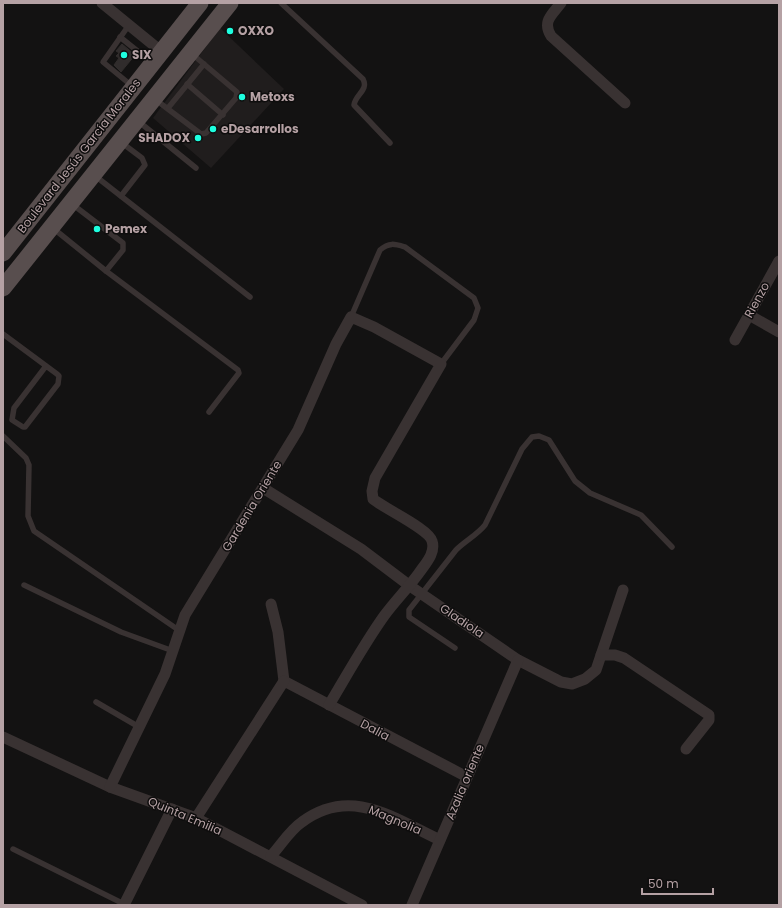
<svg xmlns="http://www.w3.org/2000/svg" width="782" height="908" font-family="Poppins,sans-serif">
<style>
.built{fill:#201d1d}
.building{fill:#302c2c;stroke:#302c2b}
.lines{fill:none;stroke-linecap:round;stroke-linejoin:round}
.service{stroke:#393232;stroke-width:5.5}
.minor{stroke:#393232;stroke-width:11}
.primary{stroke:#584e4e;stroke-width:17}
.poi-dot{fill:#1effe0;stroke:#0e0d0d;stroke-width:1.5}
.labels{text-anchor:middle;stroke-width:3;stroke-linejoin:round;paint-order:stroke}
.poi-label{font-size:12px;font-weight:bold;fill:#b5a1a4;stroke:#0e0d0d;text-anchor:start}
.street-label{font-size:12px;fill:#b5a1a4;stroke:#0e0d0d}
</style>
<rect width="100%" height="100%" fill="#131212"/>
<polygon class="built" points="220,28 284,89 211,168 153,118"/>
<polygon class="building" points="122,44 135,55 121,72 114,65 119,58 116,56 119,53 116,51"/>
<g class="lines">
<g class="service">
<path d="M281 3 363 79C369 90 355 95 354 105L390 143"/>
<polyline points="129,25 103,62 132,86"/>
<polyline points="120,37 151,62"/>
<polyline points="187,84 223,115"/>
<polyline points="156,100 201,134 206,133 236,98 237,92 192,54"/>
<polyline points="168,108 204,64"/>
<polyline points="138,121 196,168"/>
<polyline points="94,175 250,297"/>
<polyline points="121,196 145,165 142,158 122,143"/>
<polyline points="54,229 106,271 123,250 123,243 72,204"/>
<polyline points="106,271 238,370 239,373 209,412"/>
<path d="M351 317 380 250C389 242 395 244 405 247L474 298 478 308 474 320 441 364"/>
<polyline points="3,334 57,374 59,376 58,384 25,427 23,427 12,420 14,408 46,366"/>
<polyline points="3,436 26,458 29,465 28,516 34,531 180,631"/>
<polyline points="24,585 121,632 173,651"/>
<path d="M455 648 409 617V610L456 550C465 541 477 535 485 525L522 449 532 437 539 436 549 440 575 481 590 493 641 515 672 547"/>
<polyline points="96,702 139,727"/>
<polyline points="13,849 124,904"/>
</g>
<g class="minor">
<polyline points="102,3 162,52"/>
<path d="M561 3C552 15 542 21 551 36L625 103"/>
<polyline points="749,315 779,332"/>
<polyline points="735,340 779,261"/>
<polyline points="263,488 361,549 410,586 518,660 561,682 572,684 585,679 596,670 623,590"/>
<polyline points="271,604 278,632 284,681"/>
<polyline points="601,655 615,655 624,658 709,715 709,720 686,749"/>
<polyline points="284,681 467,777"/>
<polyline points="3,737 110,787 196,818 362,905"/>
<path d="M110 787 165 674 185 615 298 430 336 344 351 317 374 327 441 364 375 478 372 491 373 499C385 509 429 529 432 541 436 553 425 564 419 573 408 588 395 601 384 616 364 644 347 675 329 705"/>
<polyline points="196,818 284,681"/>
<path d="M271 856C281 845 290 830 302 822 351 786 393 818 440 840"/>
<polyline points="124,905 172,809"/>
<polyline points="412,905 518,660"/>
</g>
<g class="primary">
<polyline points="3,253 200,3"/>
<polyline points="3,288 230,3"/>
</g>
</g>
<g class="poi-dot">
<circle cx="230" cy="31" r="4"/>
<circle cx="124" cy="55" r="4"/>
<circle cx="242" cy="97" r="4"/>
<circle cx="213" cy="129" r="4"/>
<circle cx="198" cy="138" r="4"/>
<circle cx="97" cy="229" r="4"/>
</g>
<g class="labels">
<g class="poi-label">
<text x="238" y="35">OXXO</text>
<text x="132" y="59">SIX</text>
<text x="250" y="101">Metoxs</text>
<text x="221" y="133">eDesarrollos</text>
<text x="190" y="142" text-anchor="end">SHADOX</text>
<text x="105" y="233">Pemex</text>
</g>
<g class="street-label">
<text transform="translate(79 156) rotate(-52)" y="4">Boulevard Jesús García Morales</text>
<text transform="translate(757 300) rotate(-61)" y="4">Rienzo</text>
<text transform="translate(252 506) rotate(-59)" y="4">Gardenia Oriente</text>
<text transform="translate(462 621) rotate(34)" y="4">Gladiola</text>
<text transform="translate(375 730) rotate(28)" y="4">Dalia</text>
<text transform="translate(465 782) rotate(-67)" y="4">Azalia oriente</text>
<text transform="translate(185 816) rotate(23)" y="4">Quinta Emilia</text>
<text transform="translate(395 820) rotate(23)" y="4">Magnolia</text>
</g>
</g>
<rect width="782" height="908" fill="none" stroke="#b5a1a4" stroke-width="8"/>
<path d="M642 888v6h71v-6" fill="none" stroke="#b5a1a4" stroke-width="2"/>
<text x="648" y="888" font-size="12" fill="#b5a1a4" stroke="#0e0d0d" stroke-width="3" paint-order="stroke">50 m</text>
</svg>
